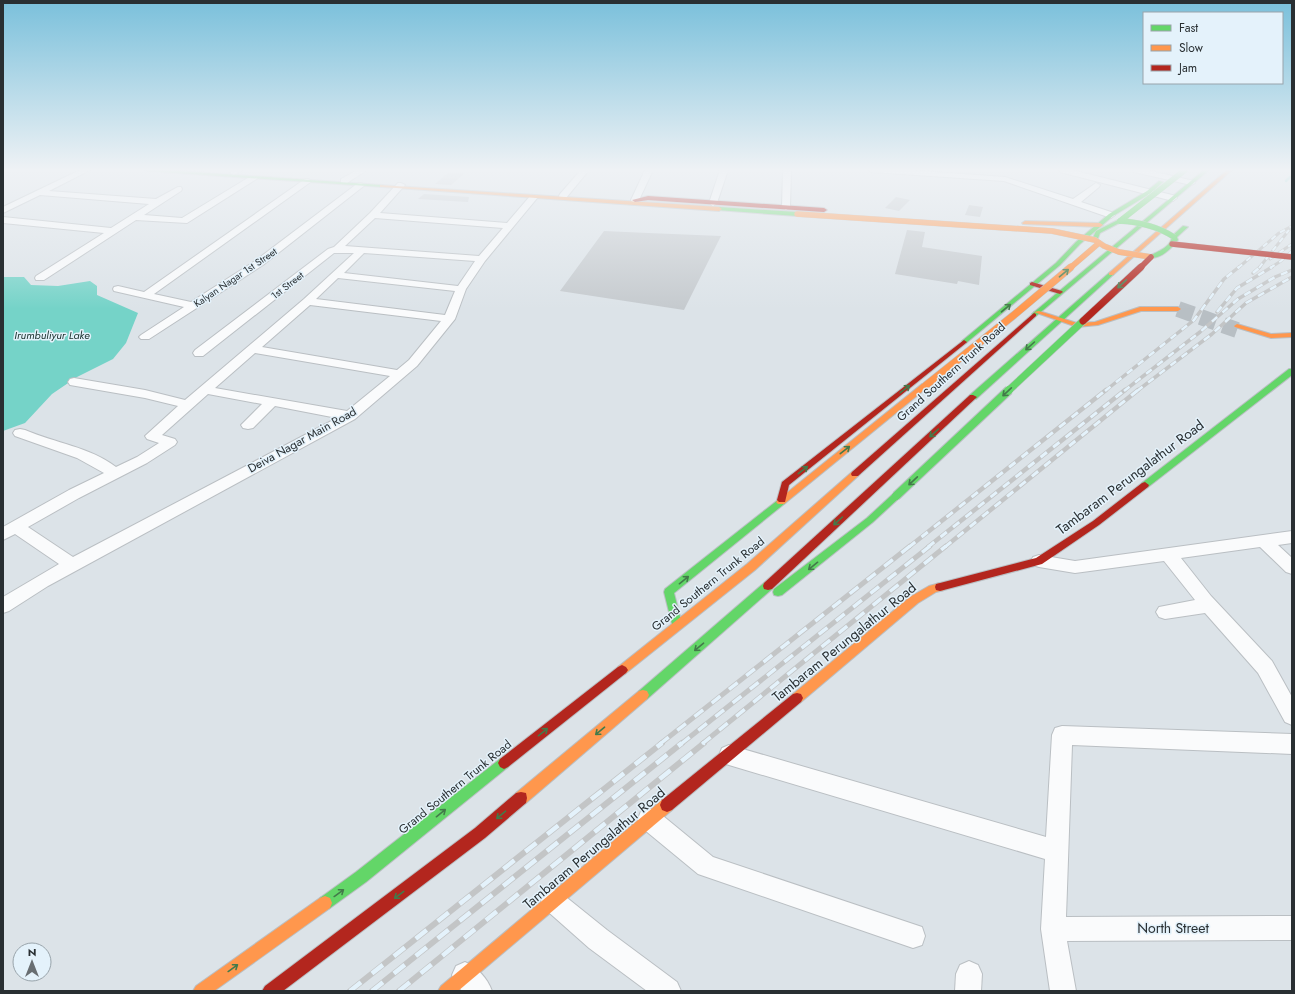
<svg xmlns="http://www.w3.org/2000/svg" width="1295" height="994" font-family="Jost,sans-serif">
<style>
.water{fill:#75d3c8}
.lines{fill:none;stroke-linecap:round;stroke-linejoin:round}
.stream{stroke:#75d3c8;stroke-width:2.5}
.building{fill:#c5cace}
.secondary-tunnel{stroke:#b8bfc4;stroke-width:16;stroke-dasharray:16 8;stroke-linecap:butt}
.street-casing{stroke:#babfc3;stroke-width:2}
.fast-casing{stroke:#babfc3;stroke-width:2}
.slow-casing{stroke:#babfc3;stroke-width:2}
.jam-casing{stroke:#babfc3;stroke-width:2}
.street{fill:#fafbfc;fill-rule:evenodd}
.fast{fill:#63d668;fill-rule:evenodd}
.slow{fill:#ff974d;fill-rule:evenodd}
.jam{fill:#b3261e;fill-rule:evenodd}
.rail-far4-casing{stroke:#c3c5c6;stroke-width:3}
.rail-far3-casing{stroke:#c3c5c6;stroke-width:3.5}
.rail-far2-casing{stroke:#c3c5c6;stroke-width:4.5}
.rail-far1-casing{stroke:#c3c5c6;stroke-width:5}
.rail-casing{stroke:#c3c5c6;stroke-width:6}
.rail-far4{stroke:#e4f2fb;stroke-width:2;stroke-dasharray:5.5;stroke-linecap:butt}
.rail-far3{stroke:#e4f2fb;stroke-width:2.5;stroke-dasharray:7;stroke-linecap:butt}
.rail-far2{stroke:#e4f2fb;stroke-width:3;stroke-dasharray:8;stroke-linecap:butt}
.rail-far1{stroke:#e4f2fb;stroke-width:3.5;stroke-dasharray:11;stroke-linecap:butt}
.rail{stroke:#e4f2fb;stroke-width:4.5;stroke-dasharray:14;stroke-linecap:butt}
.fast-bridge-far2-casing{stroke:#babfc3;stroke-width:6;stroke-linecap:butt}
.fast-bridge-far1-casing{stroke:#babfc3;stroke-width:8;stroke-linecap:butt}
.fast-bridge-casing{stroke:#babfc3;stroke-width:10;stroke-linecap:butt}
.slow-bridge-far1-casing{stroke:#babfc3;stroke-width:6;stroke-linecap:butt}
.slow-bridge-casing{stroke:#babfc3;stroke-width:8;stroke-linecap:butt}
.jam-bridge-far1-casing{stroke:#babfc3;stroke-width:6;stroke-linecap:butt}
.jam-bridge-casing{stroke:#babfc3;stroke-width:8;stroke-linecap:butt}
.fast-bridge-far2{stroke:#63d668;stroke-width:5.5}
.fast-bridge-far1{stroke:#63d668;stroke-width:7}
.fast-bridge{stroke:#63d668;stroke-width:8}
.slow-bridge-far1{stroke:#ff974d;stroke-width:5.5}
.slow-bridge{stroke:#ff974d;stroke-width:7}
.jam-bridge-far1{stroke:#b3261e;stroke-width:5.5}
.jam-bridge{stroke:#b3261e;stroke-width:7}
.oneway{stroke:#437a4a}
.labels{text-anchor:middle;stroke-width:3;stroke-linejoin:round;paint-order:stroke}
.far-street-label{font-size:10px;fill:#292f32;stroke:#e4f2fb}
.far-water-label{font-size:11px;font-style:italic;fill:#172e2a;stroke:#e4f2fb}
.street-label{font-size:12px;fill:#292f32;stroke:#e4f2fb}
.near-street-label{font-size:14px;fill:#292f32;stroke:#e4f2fb}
</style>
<rect width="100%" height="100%" fill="#dce3e8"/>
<polygon class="water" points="3,277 24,277 31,285 58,286 90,281 97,286 97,295 138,313 126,343 113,359 77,377 52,394 25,423 3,431"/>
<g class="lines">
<polyline class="stream" points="1286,181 1290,177"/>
</g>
<g class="building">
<polygon points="449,172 465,173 451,185 435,184"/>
<polygon points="424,194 469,197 468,202 418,199"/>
<polygon points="896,197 910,200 899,211 885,208"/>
<polygon points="969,205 983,207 980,217 965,215"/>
<polygon points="907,230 925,232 922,247 982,256 979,285 958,281 957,284 895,274"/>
<polygon points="604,231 648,233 721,236 684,310 560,291"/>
</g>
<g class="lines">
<polyline class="secondary-tunnel" points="1178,309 1237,330"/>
<g class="street-casing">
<g id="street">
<polygon points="80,170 90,170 49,191 156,199 178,187 181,187 182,189 181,191 144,215 182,218 251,176 254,176 258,178 187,223 136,220 44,280 36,280 35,278 36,276 104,233 3,223 3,217 111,228 149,204 40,195 3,213 3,207"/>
<polygon points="233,170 243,170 234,175 230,173"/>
<polygon points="357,170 367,170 347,183 341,183 341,179"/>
<polygon points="581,170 589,170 566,198 560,198 559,196 560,194"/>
<polygon points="645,170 653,170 639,200 635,203 632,202 631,200"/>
<polygon points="720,170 728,170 717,203 713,206 709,203"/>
<polygon points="783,170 791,170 790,207 786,210 782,207"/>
<polygon points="868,170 907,170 1005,177 1073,199 1096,183 1100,185 1099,187 1081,202 1114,213 1115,215 1111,218 1108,217 1004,181 872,172"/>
<polygon points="1059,170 1072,170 1176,196 1177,198 1173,201 1060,172"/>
<polygon points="1133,170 1147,170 1194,181 1195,183 1191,185 1134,172"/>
<polygon points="305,179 308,179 312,181 154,294 191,302 255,261 358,183 361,183 365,185 263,265 149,339 141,339 139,337 141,335 184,307 114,291 113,289 114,287 118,286 144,292"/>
<path d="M398 183H401L405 185 380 213 507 223 531 195H537L538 197 485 261 466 289 455 319 417 366 355 419 48 586 9 611 3 613V597L59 564 15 534 3 540V527L69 490 104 473 77 458 15 436 13 433 15 430 20 429 25 430C55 443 90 447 116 467L137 457 159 443 147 439 145 436 178 406 145 398 70 385 68 382 70 379 74 378 145 390 185 400 304 299 354 253H334L203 356H195L193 353 195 350 328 249 334 247 370 213ZM375 218 503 228 479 256 345 246ZM364 253 475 261 458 286 344 273ZM338 278 455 291 445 315 316 299ZM310 305 441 321 409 360 397 370 262 347ZM255 353 390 376 347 411 215 388ZM208 394 262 404 241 425 243 428 248 429 253 428 275 406 337 418 73 557 28 527 79 498 147 463 175 445 177 442 175 439 162 435Z"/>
<polygon points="1292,531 1292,543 1278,545 1292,558 1292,574 1286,572 1260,547 1181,558 1211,596 1272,661 1292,697 1292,725 1285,722 1258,673 1205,613 1165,619 1159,617 1156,612 1159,607 1195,600 1164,561 1075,573 1039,567 1033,565 1031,561 1033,557 1039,555 1075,561"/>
<polygon points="1062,726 1292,734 1292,754 1072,745 1066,917 1292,916 1292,940 1067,941 1076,991 1050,991 1041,929 1045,859 729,765 722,762 719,755 722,748 729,745 1046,837 1052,735 1055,728"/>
<polygon points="649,808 657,811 713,857 922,927 925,936 922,945 913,948 698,874 641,827 638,819 641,811"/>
<polygon points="553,889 561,893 607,930 677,982 681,991 647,991 589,948 545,909 541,901 545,893"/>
<polygon points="969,961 978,965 982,974 981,991 955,991 956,974 960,965"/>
<path d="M465 962C478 968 487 978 492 991H462L456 984 452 975 456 966Z"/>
</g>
</g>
<g class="fast-casing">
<g id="fast">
<polygon points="145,170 168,170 382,185 384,186 382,187 147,171"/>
<polygon points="1204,170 1209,170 1036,316 1032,316 1032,314"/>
<polygon points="1159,181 1163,182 1151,193 1113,216 1080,244 1060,265 966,343 962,343 962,341 1056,263 1076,242 1109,214 1147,191"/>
<polygon points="719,207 797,212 800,214 797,216 717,210 717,208"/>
<polygon points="1118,220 1123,221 1100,233 1097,241 1093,241 1092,240 1096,231"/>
<path d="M1183 226 1188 227 1177 237 1178 240C1171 249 1161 259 1149 258V256C1159 251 1171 247 1172 236Z"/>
<polygon points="1109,273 1114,274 976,399 970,399 969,397 970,395"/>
<polygon points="1289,369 1292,369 1292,375 1148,487 1142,487 1141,485 1142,483"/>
<polygon points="896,493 900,496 899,498 873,522 782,595 778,596 774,595 773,592 774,589 867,518 893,494"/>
<polygon points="781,499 786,502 784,504 674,593 682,625 681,628 677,629 673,628 664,592 665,589 778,500"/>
<polygon points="768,582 772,583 773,586 772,589 647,699 643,700 639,699 637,695 639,691 764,583"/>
<polygon points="504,757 508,759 510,763 508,767 366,882 330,908 325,910 320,908 318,903 320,898 356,872 500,759"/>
</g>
</g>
<g class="slow-casing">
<g id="slow">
<polygon points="1227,170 1232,170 1113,275 1109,275 1109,273"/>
<polygon points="380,185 719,207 722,209 719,211 382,187 380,187"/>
<polygon points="1025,221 1100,223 1103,225 1100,227 1023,224 1022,223"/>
<polygon points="1140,307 1178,307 1181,309 1178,311 1141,311 1098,325 1077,327 1034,312 1039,311 1077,323 1095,322"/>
<polygon points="1237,324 1271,334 1292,333 1292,337 1271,338 1235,327 1234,326"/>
<polygon points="922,384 928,384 929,386 784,504 778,504 776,502 778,500"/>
<polygon points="855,471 858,472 859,474 858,476 755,570 626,673 622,675 618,673 616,670 618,667 747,564 852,472"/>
<polygon points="940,583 944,584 945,587 944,590 936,592 918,603 801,702 797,703 793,702 791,698 793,694 910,597 929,586"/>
<polygon points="643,690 647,691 649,695 647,699 526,803 521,804 516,803 515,798 516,793 639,691"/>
<polygon points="667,798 672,800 674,805 672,810 458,991 438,991 441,986 662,800"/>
<polygon points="325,896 330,898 332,903 330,908 214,991 193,991 196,986 320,898"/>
</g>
</g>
<g class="jam-casing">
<g id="jam">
<polygon points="648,196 824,208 827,210 824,212 648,200 635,202 632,200"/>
<polygon points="1032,282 1062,291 1063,292 1060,294 1030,285 1030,283"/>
<polygon points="1034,313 1036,314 1036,316 858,476 852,476 851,474 852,472"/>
<polygon points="964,340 967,342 966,343 789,485 785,502 779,502 777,500 782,482"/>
<polygon points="970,395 973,395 977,397 772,589 768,590 764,589 763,586 764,583"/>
<polygon points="1145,482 1149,485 1148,487 1099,525 1042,564 940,591 936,590 935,587 936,584 940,583 1036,558 1093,521 1142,483"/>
<polygon points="622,665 626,667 628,670 626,673 508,767 504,769 500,767 498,763 500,759 618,667"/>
<polygon points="797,693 801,694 803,698 801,702 672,810 667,812 662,810 660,805 662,800 793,694"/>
<polygon points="521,792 526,793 527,798 526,803 485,838 283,991 262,991 265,986 475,828 516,793"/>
</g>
</g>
<use href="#street" class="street"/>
<use href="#fast" class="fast"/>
<use href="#slow" class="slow"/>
<use href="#jam" class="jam"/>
<g class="rail-far4-casing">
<g id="rail-far4">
<polyline points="1270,259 1292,244"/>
<polyline points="1238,268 1279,233 1292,226"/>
<polyline points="1259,268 1289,230"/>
<polyline points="1270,268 1281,261 1292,251"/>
</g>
</g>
<g class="rail-far3-casing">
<g id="rail-far3">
<polyline points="1253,273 1260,267"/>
<polyline points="1217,312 1237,288 1272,267"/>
<polyline points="1105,391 1194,320 1224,279 1239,267"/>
<polyline points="1124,391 1200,332 1238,299 1275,277 1292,270"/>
<polyline points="1137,391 1212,334 1246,303 1292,277"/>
</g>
</g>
<g class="rail-far2-casing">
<g id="rail-far2">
<polyline points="909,547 1106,390"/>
<polyline points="928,547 1125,390"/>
<polyline points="945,547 1138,390"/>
</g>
</g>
<g class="rail-far1-casing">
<g id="rail-far1">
<polyline points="660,744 910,546"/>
<polyline points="681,744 930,546"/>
<polyline points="702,744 946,546"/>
</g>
</g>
<g class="rail-casing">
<g id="rail">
<polyline points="350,991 662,743"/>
<polyline points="372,991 682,743"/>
<polyline points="399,991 704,743"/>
</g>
</g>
<use href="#rail-far4" class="rail-far4"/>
<use href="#rail-far3" class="rail-far3"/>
<use href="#rail-far2" class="rail-far2"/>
<use href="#rail-far1" class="rail-far1"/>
<use href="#rail" class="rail"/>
<g class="fast-bridge-far2-casing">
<g id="fast-bridge-far2">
<polyline points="1120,221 1185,170"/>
<path d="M1120 221C1140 222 1157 226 1174 237"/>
</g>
</g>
<g class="fast-bridge-far1-casing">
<polyline id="fast-bridge-far1" points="1008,391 1083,321"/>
</g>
<g class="fast-bridge-casing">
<polyline id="fast-bridge" points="896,496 1009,390"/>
</g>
<g class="slow-bridge-far1-casing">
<g id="slow-bridge-far1">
<polyline points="797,214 1052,231 1095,240 1104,246 1119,252 1151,257"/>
<polyline points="1070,268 1099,243"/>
</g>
</g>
<g class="slow-bridge-casing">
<polyline id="slow-bridge" points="925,386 1014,315 1071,267"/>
</g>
<g class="jam-bridge-far1-casing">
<g id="jam-bridge-far1">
<polyline points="1172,244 1292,257"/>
<polyline points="1140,268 1151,257"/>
</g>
</g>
<g class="jam-bridge-casing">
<polyline id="jam-bridge" points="1083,321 1141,267"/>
</g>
<use href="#fast-bridge-far2" class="fast-bridge-far2"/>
<use href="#fast-bridge-far1" class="fast-bridge-far1"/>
<use href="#fast-bridge" class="fast-bridge"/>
<use href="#slow-bridge-far1" class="slow-bridge-far1"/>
<use href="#slow-bridge" class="slow-bridge"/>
<use href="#jam-bridge-far1" class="jam-bridge-far1"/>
<use href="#jam-bridge" class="jam-bridge"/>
</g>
<defs><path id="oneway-shaft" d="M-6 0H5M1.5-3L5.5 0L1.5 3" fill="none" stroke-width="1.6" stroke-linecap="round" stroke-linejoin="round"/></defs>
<g class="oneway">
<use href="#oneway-shaft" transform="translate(1064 273) rotate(-40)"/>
<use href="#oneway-shaft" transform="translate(1122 284) rotate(137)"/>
<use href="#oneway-shaft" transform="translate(1006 308) rotate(-40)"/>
<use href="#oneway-shaft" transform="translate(1030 346) rotate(138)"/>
<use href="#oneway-shaft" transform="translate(905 389) rotate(-38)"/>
<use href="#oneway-shaft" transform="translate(1007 392) rotate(137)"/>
<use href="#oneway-shaft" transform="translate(934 433) rotate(138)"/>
<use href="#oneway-shaft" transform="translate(845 450) rotate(-38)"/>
<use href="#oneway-shaft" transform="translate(803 470) rotate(-38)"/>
<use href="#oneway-shaft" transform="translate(913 481) rotate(137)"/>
<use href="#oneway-shaft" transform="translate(838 521) rotate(138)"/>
<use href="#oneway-shaft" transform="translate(813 566) rotate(141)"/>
<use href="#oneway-shaft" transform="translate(684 580) rotate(-39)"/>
<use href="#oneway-shaft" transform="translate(699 647) rotate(140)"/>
<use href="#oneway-shaft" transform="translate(600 731) rotate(140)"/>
<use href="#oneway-shaft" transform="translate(543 732) rotate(-39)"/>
<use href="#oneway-shaft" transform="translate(441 813) rotate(-39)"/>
<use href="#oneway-shaft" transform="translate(501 815) rotate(140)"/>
<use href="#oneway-shaft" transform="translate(339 893) rotate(-36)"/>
<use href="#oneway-shaft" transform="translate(399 895) rotate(143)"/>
<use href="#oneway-shaft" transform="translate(233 968) rotate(-36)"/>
</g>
<linearGradient id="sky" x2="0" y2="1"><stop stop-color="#7ac0db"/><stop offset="0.55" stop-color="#eff2f5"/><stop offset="1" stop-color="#eff2f5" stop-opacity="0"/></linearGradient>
<rect width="1295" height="309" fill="url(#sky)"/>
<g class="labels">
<g class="far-street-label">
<text transform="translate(235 277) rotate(-34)" y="4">Kalyan Nagar 1st Street</text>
<text transform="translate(287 285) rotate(-38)" y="4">1st Street</text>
</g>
<g class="far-water-label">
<text x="52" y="339">Irumbuliyur Lake</text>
</g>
<g class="street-label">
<text transform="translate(951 372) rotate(-42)" y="4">Grand Southern Trunk Road</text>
<text transform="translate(302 440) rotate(-29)" y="4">Deiva Nagar Main Road</text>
<text transform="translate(708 584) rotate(-39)" y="4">Grand Southern Trunk Road</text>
<text transform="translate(455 787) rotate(-39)" y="4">Grand Southern Trunk Road</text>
</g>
<g class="near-street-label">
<text transform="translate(1130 477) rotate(-37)" y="5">Tambaram Perungalathur Road</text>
<text transform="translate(844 642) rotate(-39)" y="5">Tambaram Perungalathur Road</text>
<text transform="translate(594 848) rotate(-40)" y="5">Tambaram Perungalathur Road</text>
<text x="1173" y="933">North Street</text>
</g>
</g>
<rect width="1295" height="994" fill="none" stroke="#292f32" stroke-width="8"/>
<rect x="1143" y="12" width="140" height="72" fill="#e4f2fb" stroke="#99a4ab"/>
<rect x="1151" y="25" width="20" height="6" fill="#63d668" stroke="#99a4ab"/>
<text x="1179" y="32" font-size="12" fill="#292f32">Fast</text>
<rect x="1151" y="45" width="20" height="6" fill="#ff974d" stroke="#99a4ab"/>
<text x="1179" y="52" font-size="12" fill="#292f32">Slow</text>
<rect x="1151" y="65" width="20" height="6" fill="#b3261e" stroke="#99a4ab"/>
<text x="1179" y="72" font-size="12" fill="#292f32">Jam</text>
<g transform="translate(32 962)"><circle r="19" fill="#e4f2fb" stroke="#99a4ab"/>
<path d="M0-3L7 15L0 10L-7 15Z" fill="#686e72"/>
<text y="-6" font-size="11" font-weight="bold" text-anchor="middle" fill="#292f32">N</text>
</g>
</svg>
